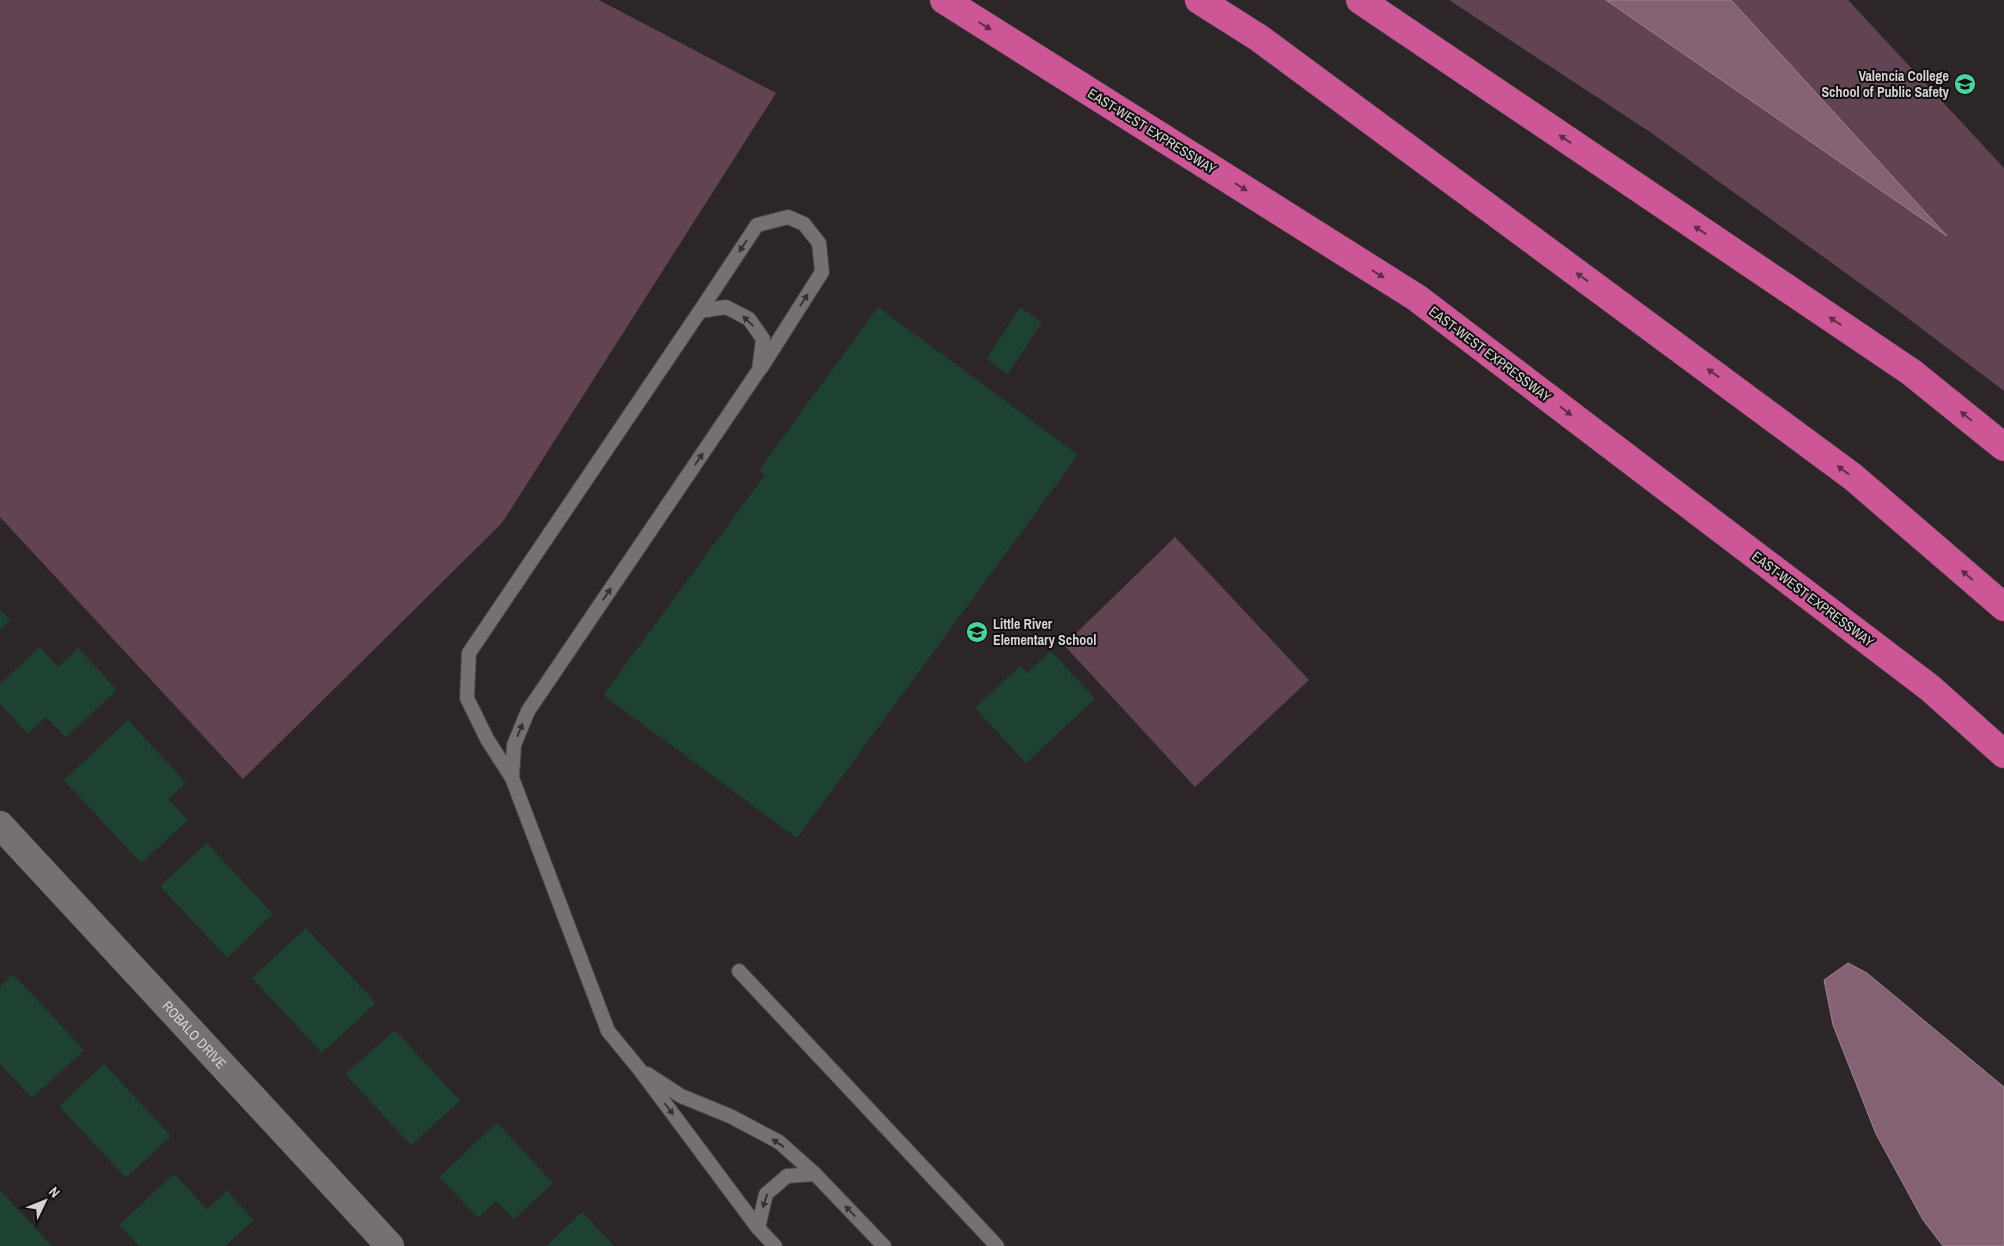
<svg xmlns="http://www.w3.org/2000/svg" width="2004" height="1246" font-family="'Archivo Narrow',sans-serif">
<style>
.green{fill:#614351}
.water{fill:#856273;stroke:#9e8490}
.building{fill:#1e4232}
.lines{fill:none;stroke-linecap:round;stroke-linejoin:round}
.service-casing{stroke:#474244;stroke-width:16}
.minor-casing{stroke:#474244;stroke-width:29}
.motorway-casing{stroke:#474244;stroke-width:29}
.service{stroke:#777073;stroke-width:14}
.minor{stroke:#777073;stroke-width:28}
.motorway{stroke:#cd5796;stroke-width:28}
.oneway{fill:#5d2c46}
.oneway2{fill:#353233}
.labels{text-anchor:middle;stroke-width:4;stroke-linejoin:round;paint-order:stroke}
.poi-label{font-size:14px;font-weight:bold;fill:#d7d2d4;stroke:#121011;text-anchor:end}
.street-label{font-size:14px;fill:#d7d2d4;stroke:#121011}
</style>
<rect width="100%" height="100%" fill="#2c2628"/>
<g class="green">
<polygon points="0,0 599,0 776,93 502,523 243,779 0,517"/>
<polygon points="1449,0 1606,0 1945,234 1731,0 1848,0 2004,168 2004,391 1897,310 1650,132"/>
<polygon points="1175,537 1309,680 1195,787 1064,645"/>
</g>
<g class="water">
<polygon points="1606,0 1731,0 1947,236"/>
<polygon points="1848,963 1867,973 2004,1087 2004,1246 1943,1246 1923,1220 1876,1134 1833,1025 1824,980"/>
</g>
<g class="building">
<polygon points="878,307 1078,455 797,838 603,695 765,475 759,470"/>
<polygon points="1020,307 1042,322 1008,374 987,359"/>
<polygon points="0,609 10,620 0,630"/>
<polygon points="40,647 58,667 78,648 117,690 66,737 46,717 28,734 0,704 0,684"/>
<polygon points="1051,651 1095,699 1026,763 975,708 1020,666 1027,673"/>
<polygon points="128,720 186,783 168,799 188,820 141,863 64,780"/>
<polygon points="207,843 273,914 227,958 160,886"/>
<polygon points="306,928 376,1003 322,1053 252,978"/>
<polygon points="13,974 84,1050 32,1098 0,1064 0,987"/>
<polygon points="395,1030 460,1101 411,1145 345,1074"/>
<polygon points="104,1064 171,1136 126,1178 59,1106"/>
<polygon points="497,1123 553,1183 514,1219 496,1201 478,1218 439,1177"/>
<polygon points="174,1174 207,1209 227,1191 254,1220 225,1246 139,1246 119,1225"/>
<polygon points="0,1190 52,1246 0,1246"/>
<polygon points="582,1212 614,1246 546,1246"/>
</g>
<g class="lines">
<g class="service-casing">
<g id="service">
<polyline points="700,311 757,225 788,217 804,224 819,243 822,272 761,368"/>
<polyline points="512,778 514,745 528,711 759,370 763,339 749,319 726,307 700,311 469,653 467,698 487,739 512,778 608,1031 640,1070 758,1228 775,1246"/>
<polyline points="739,971 997,1246"/>
<polyline points="647,1074 681,1096 730,1116 779,1142 815,1174 884,1246"/>
<polyline points="758,1228 766,1194 787,1176 815,1174"/>
</g>
</g>
<g class="minor-casing">
<g id="minor">
<path id="s1" d="M0 825 390 1246"/>
</g>
</g>
<g class="motorway-casing">
<g id="motorway">
<polyline points="944,0 1417,298 1930,688 2004,754"/>
<polyline points="1199,0 1259,38 1853,477 2004,607"/>
<polyline points="1360,0 1911,372 2004,447"/>
</g>
</g>
<use href="#service" class="service"/>
<use href="#minor" class="minor"/>
<use href="#motorway" class="motorway"/>
</g>
<defs><path id="oneway-solid" d="M-6-.8H1V-3.2L6.5 0L1 3.2V.8H-6Z" transform="scale(1.25)"/></defs>
<g class="oneway">
<use href="#oneway-solid" transform="translate(985 26) rotate(32)"/>
<use href="#oneway-solid" transform="translate(1565 139) rotate(-146)"/>
<use href="#oneway-solid" transform="translate(1241 187) rotate(32)"/>
<use href="#oneway-solid" transform="translate(1700 230) rotate(-146)"/>
<use href="#oneway-solid" transform="translate(1378 274) rotate(32)"/>
<use href="#oneway-solid" transform="translate(1582 277) rotate(-144)"/>
<use href="#oneway-solid" transform="translate(1835 321) rotate(-146)"/>
<use href="#oneway-solid" transform="translate(1713 373) rotate(-144)"/>
<use href="#oneway-solid" transform="translate(1566 411) rotate(37)"/>
<use href="#oneway-solid" transform="translate(1966 416) rotate(-141)"/>
<use href="#oneway-solid" transform="translate(1843 470) rotate(-144)"/>
<use href="#oneway-solid" transform="translate(1967 575) rotate(-139)"/>
</g>
<g class="oneway2">
<use href="#oneway-solid" transform="translate(743 246) rotate(123)"/>
<use href="#oneway-solid" transform="translate(804 300) rotate(-57)"/>
<use href="#oneway-solid" transform="translate(748 321) rotate(-137)"/>
<use href="#oneway-solid" transform="translate(699 459) rotate(-56)"/>
<use href="#oneway-solid" transform="translate(607 594) rotate(-56)"/>
<use href="#oneway-solid" transform="translate(520 730) rotate(-68)"/>
<use href="#oneway-solid" transform="translate(669 1109) rotate(53)"/>
<use href="#oneway-solid" transform="translate(778 1143) rotate(-146)"/>
<use href="#oneway-solid" transform="translate(765 1201) rotate(108)"/>
<use href="#oneway-solid" transform="translate(850 1211) rotate(-134)"/>
</g>
<defs>
<g id="university-disc" transform="scale(1.125)"><circle r="9.5" fill="#48d49d" stroke="#121011"/><path d="M0-5L7-2L0 1L-7-2ZM-4 1L0 2.5L4 1V4Q0 6-4 4Z" fill="#111"/></g>
<g id="school-disc" transform="scale(1.125)"><circle r="9.5" fill="#48d49d" stroke="#121011"/><path d="M0-5L7-2L0 1L-7-2ZM-4 1L0 2.5L4 1V4Q0 6-4 4Z" fill="#111"/></g>
</defs>
<g fill-rule="evenodd">
<use href="#university-disc" x="1965" y="84"/>
<use href="#school-disc" x="977" y="632"/>
</g>
<g class="labels">
<g class="poi-label">
<text x="1949" y="81">Valencia College<tspan x="1949" dy="16">School of Public Safety</tspan></text>
<text x="993" y="629" text-anchor="start">Little River<tspan x="993" dy="16">Elementary School</tspan></text>
</g>
<g class="street-label">
<text transform="translate(1152 131) rotate(32)" y="5">EAST-WEST EXPRESSWAY</text>
<text transform="translate(1490 354) rotate(37)" y="5">EAST-WEST EXPRESSWAY</text>
<text transform="translate(1813 599) rotate(37)" y="5">EAST-WEST EXPRESSWAY</text>
<text dy="5" stroke="none"><textPath href="#s1" startOffset="286">ROBALO DRIVE</textPath></text>
</g>
</g>
<g transform="translate(45 1201) rotate(47)" stroke="#121011" stroke-width="4" paint-order="stroke">
<path d="M0-4L9 19L0 12L-9 19Z" fill="#d7d2d4"/>
<text y="-8" font-size="14" font-weight="bold" text-anchor="middle" fill="#d7d2d4">N</text>
</g>
</svg>
